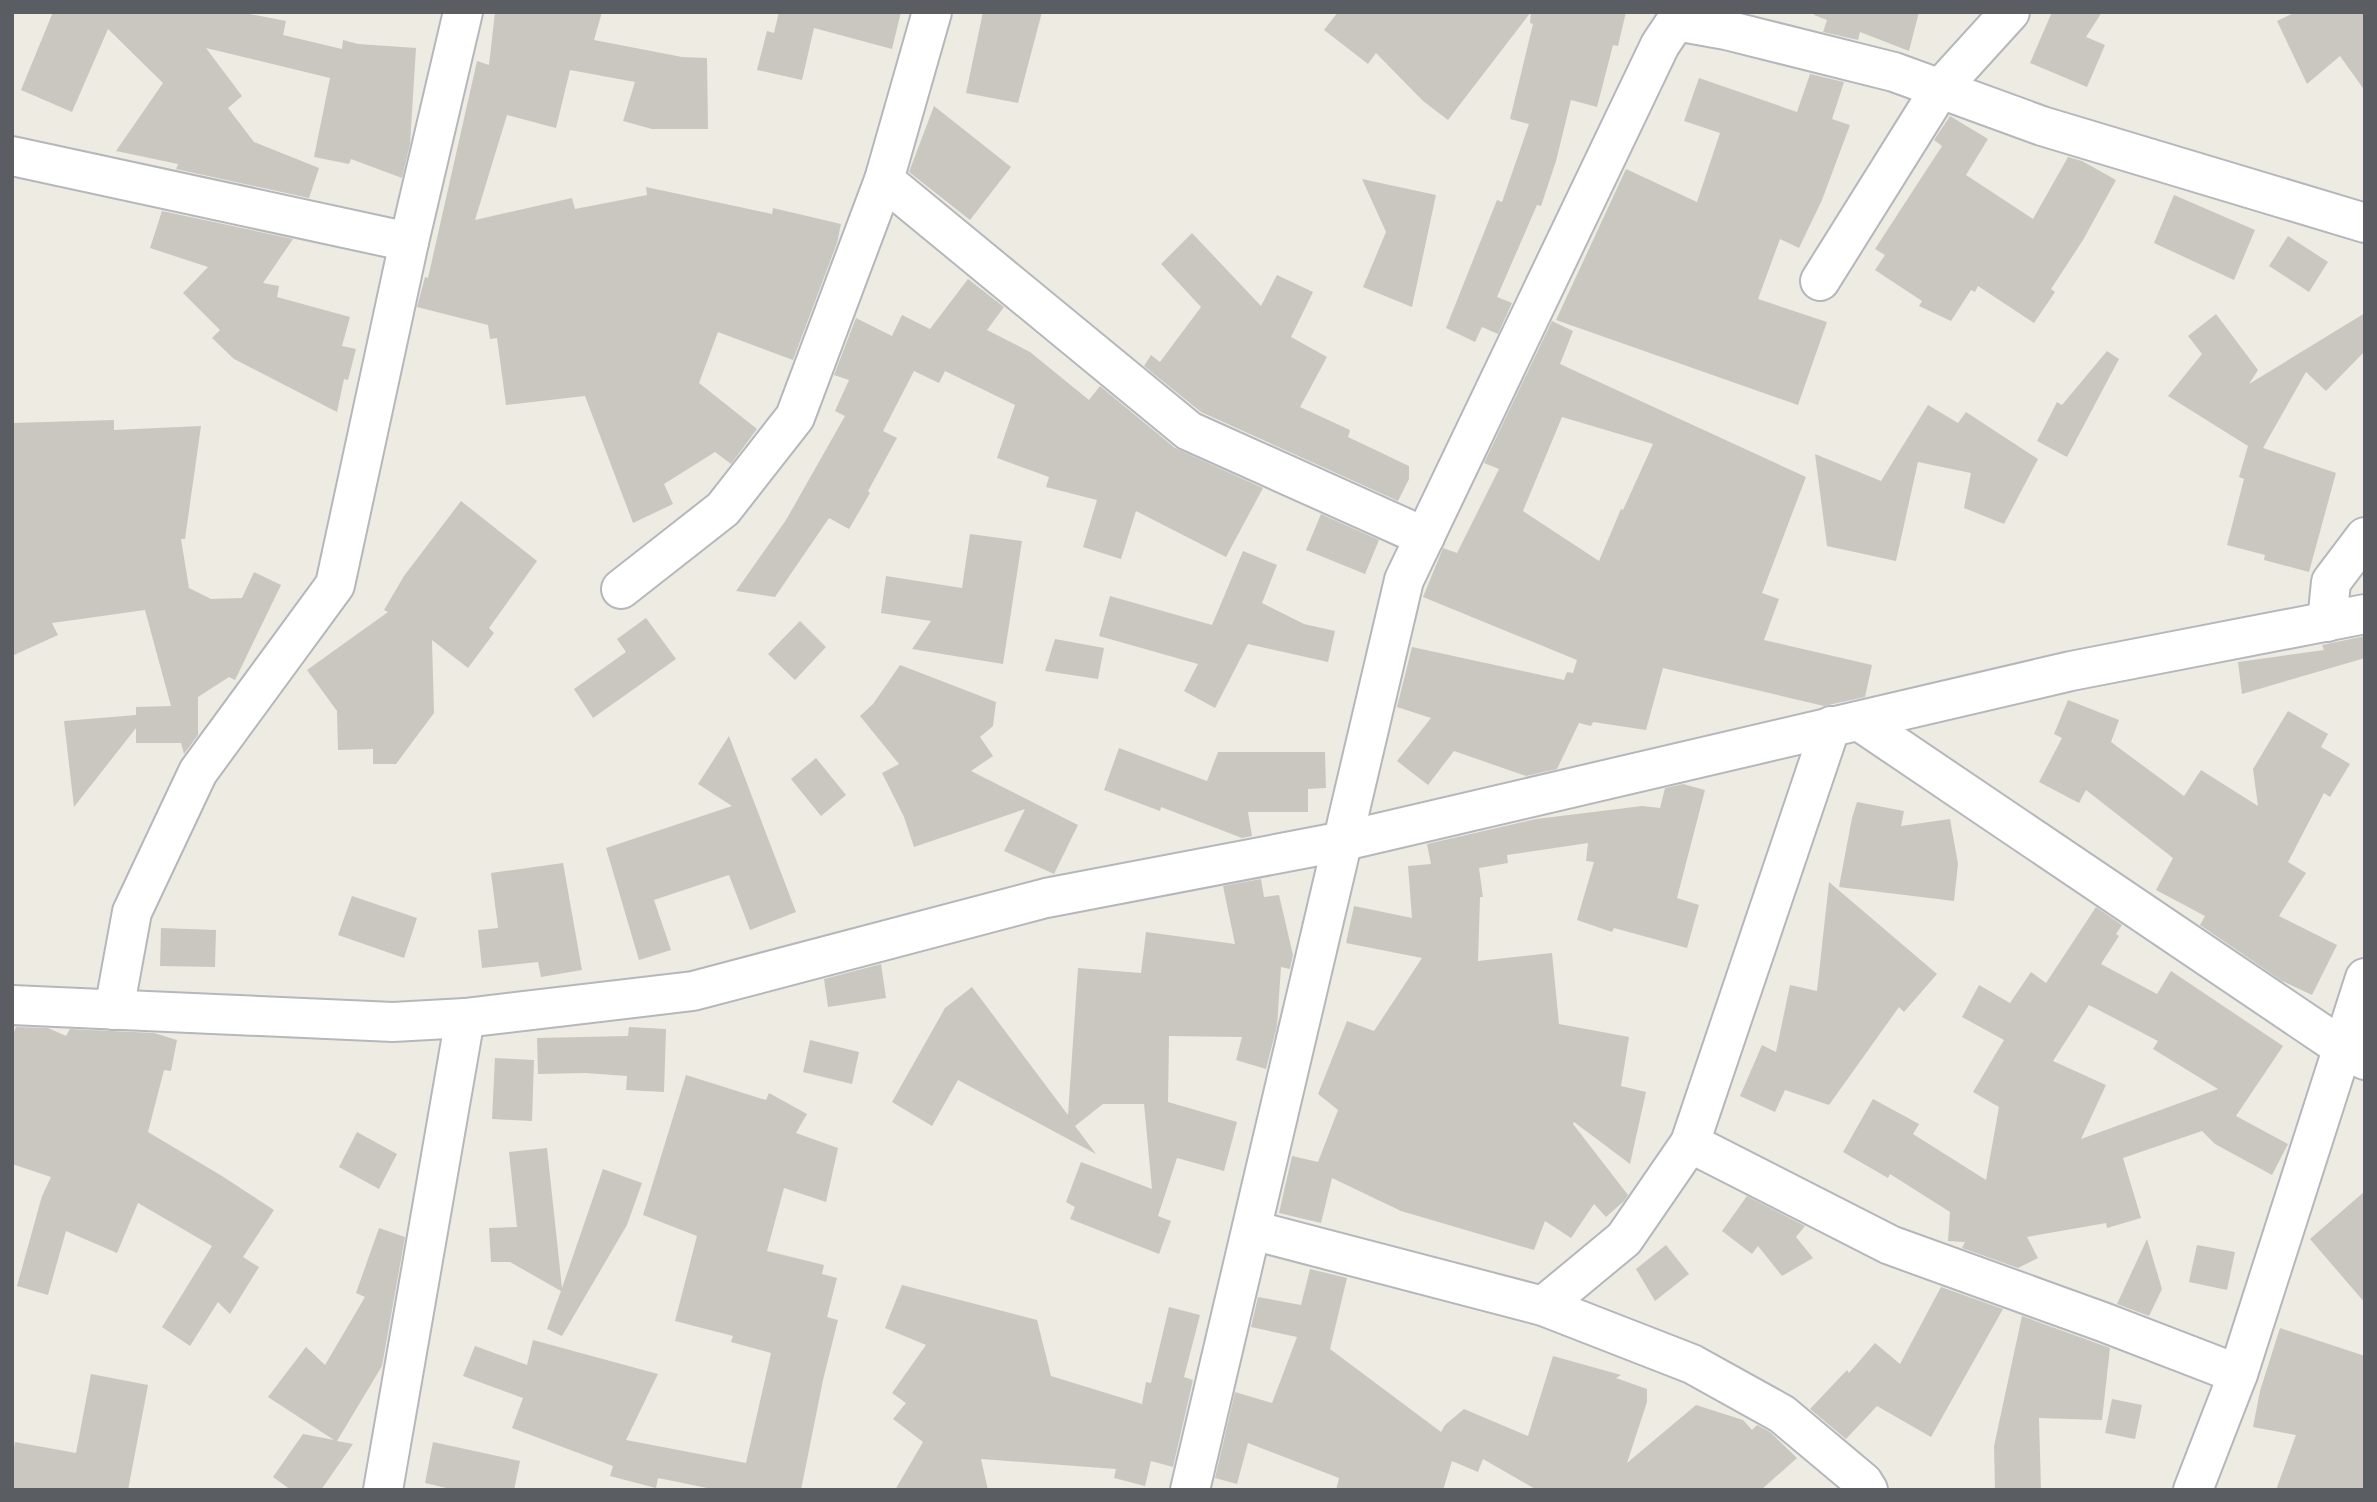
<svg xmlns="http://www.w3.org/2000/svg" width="2377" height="1502" font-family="'Archivo Narrow',sans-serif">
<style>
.building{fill:#cac7c1;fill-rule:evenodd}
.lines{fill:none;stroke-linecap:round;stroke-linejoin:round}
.minor-casing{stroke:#b4b7bc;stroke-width:42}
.minor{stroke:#fff;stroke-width:38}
</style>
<rect width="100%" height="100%" fill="#edebe2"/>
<g class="building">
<polygon points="53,12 239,12 286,21 283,35 342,49 343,40 358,44 416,48 410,144 402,178 351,159 349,164 314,157 330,78 206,48 242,96 228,108 254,142 319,168 309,198 176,169 178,164 116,151 163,83 108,29 72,112 21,90"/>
<polygon points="495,12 602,12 594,40 682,57 707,58 708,129 652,129 623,121 635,82 570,70 556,128 507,115 475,220 572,198 575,209 647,195 646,187 772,214 773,208 841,224 837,243 793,360 718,332 699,383 757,429 731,464 715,452 664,484 673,504 633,523 585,396 506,405 497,338 490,339 488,325 417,307 425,277 428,278 477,61 489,65"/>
<polygon points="779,12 901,12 892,49 814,28 802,80 757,70 767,31 774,33"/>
<polygon points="983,12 1042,12 1018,103 966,93"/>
<polygon points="1338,12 1531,12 1448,120 1423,101 1376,53 1368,64 1324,30"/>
<polygon points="1531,12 1626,12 1618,46 1613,45 1597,107 1571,100 1556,161 1541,206 1537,205 1497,297 1512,303 1498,334 1482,327 1475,342 1446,328 1497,200 1502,202 1529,124 1510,119 1533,24 1530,23"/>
<polygon points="1815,12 1919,12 1909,51 1860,32 1858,40 1823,32 1827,20 1814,15"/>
<polygon points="2052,12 2102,12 2086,37 2105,45 2087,87 2030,63"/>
<polygon points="2296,12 2365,12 2365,91 2340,56 2307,84 2277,21"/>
<polygon points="1810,74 1844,82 1832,119 1850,125 1822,200 1799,248 1780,239 1758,299 1827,322 1798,405 1556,320 1626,169 1697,202 1720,133 1684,121 1699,78 1797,112"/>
<polygon points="934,106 1011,167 970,220 909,172"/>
<polygon points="1950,116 1988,139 1966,175 2033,219 2068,157 2082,161 2116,180 2083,240 2051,289 2055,292 2034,323 1978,286 1975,292 1971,290 1951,321 1919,306 1922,301 1875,270 1885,255 1875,249 1942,146 1934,140"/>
<polygon points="1362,179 1436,195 1412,307 1363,287 1386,232"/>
<polygon points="2174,195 2255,230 2234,280 2154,243"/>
<polygon points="162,211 293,239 263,283 279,286 277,297 350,317 342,346 356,349 348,380 344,379 337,412 234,359 212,338 220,330 183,293 208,267 150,248"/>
<polygon points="1192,233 1261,306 1277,275 1313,292 1291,337 1327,357 1300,407 1350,430 1348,437 1409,466 1409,479 1398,501 1201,412 1144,366 1151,355 1160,362 1201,307 1161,264"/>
<polygon points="2288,236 2328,262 2309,292 2269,266"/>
<polygon points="968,279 1004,307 987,330 1030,352 1089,400 1100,386 1175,448 1263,488 1226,557 1136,511 1121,559 1083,547 1097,500 1046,487 1049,477 997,458 1015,405 945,371 939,383 914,371 883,431 897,438 868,491 870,493 849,529 829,518 775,597 736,591 786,520 845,416 835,411 849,380 834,375 856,318 892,336 902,315 930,329"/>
<polygon points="2365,313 2365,351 2326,391 2306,372 2263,448 2336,473 2309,572 2264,560 2265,555 2227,545 2244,479 2239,477 2248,446 2168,396 2202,354 2188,336 2216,314 2258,370 2249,384"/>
<path d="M1552 321 1573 331 1560 364 1806 477 1762 593 1779 599 1764 640 1872 665 1865 697 1824 706 1663 668 1646 730 1593 722 1591 726 1579 723 1557 769 1526 776 1454 751 1428 785 1397 761 1431 718 1397 707 1412 647 1564 680 1567 672 1573 673 1577 660 1423 597 1443 548 1457 553 1499 469 1484 463ZM1562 417 1653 444 1623 510 1621 509 1599 561 1523 511Z"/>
<polygon points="2107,351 2119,359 2067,457 2037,441 2057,402 2062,405"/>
<polygon points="1928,405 1958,423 1966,412 2038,459 2004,524 1964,508 1971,473 1918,462 1896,561 1827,546 1815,454 1881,481"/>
<polygon points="114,420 114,430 201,426 185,539 181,539 189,588 211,599 242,598 254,572 281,585 235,680 229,677 198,697 198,735 184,754 181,743 136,743 136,728 74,807 64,721 136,715 136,707 171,706 145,610 52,623 58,635 12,656 12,423"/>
<polygon points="461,501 537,561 489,628 494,633 468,668 432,640 434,713 396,764 373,764 373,749 338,750 337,711 307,670 388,612 384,610 404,576"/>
<polygon points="1321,514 1379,540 1365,574 1306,550"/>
<polygon points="970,534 1022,541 1003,664 912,649 931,621 881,613 886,576 962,588"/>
<polygon points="1243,551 1277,565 1262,603 1304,624 1335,631 1328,662 1248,644 1215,708 1184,691 1198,664 1099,636 1110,596 1212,625"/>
<polygon points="646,618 676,659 593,718 574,689 626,652 617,639"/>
<polygon points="800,621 826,647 795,680 768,654"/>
<polygon points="2365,636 2365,658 2242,694 2238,662 2324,650 2322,645"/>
<polygon points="1055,639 1104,648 1098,679 1045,671"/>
<polygon points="900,665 996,702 993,726 980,737 993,756 971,771 1078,825 1054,874 1004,851 1025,809 914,847 904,817 882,773 899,764 860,716 873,704"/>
<polygon points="2068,700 2119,720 2111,742 2184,796 2201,770 2258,806 2253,769 2288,711 2328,734 2321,747 2350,764 2330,797 2324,793 2288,862 2306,873 2279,916 2337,945 2312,995 2282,981 2200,925 2205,916 2156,890 2173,858 2086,790 2079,803 2039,782 2062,738 2054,734"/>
<polygon points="729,736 796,912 750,930 729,875 654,900 671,950 639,960 606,848 732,806 698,784"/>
<polygon points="1119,748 1207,781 1218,752 1325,752 1326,788 1308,789 1308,812 1248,812 1252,836 1242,838 1161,807 1160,811 1104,790"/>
<polygon points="816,758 846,795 821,816 791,779"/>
<polygon points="1683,784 1705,790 1677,898 1699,905 1687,948 1614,928 1612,932 1577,920 1594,862 1586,861 1588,843 1507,855 1508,863 1479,868 1483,897 1480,897 1478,961 1552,953 1559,1024 1629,1037 1621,1086 1646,1092 1630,1164 1574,1122 1573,1124 1628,1195 1624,1201 1606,1217 1594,1204 1571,1238 1545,1221 1534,1250 1401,1211 1332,1178 1321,1223 1279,1213 1292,1156 1318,1162 1338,1110 1318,1094 1347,1021 1374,1031 1422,958 1346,943 1354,906 1412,918 1408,866 1431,864 1427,844 1536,819 1642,806 1660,808 1665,788"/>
<polygon points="1857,802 1904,811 1901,826 1950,819 1958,864 1954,901 1839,887 1852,818"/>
<polygon points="563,863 582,970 541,977 538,962 482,968 478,930 498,928 491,873"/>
<polygon points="1261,879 1264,897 1279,895 1293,955 1290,969 1281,967 1277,1026 1266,1069 1236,1060 1242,1037 1169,1036 1168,1102 1237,1122 1224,1171 1177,1158 1158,1216 1171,1221 1159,1254 1070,1219 1075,1207 1066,1202 1081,1162 1152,1189 1144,1104 1103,1104 1075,1126 1096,1154 958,1080 932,1126 892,1102 945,1008 972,987 1068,1115 1078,968 1141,973 1146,932 1235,944 1223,886"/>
<polygon points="1829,882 1937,974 1904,1012 1899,1007 1829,1105 1785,1090 1775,1112 1740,1096 1762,1045 1776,1052 1790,985 1817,991"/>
<polygon points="352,896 417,918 404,958 338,935"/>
<path d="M2096 907 2122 925 2116 934 2119 936 2101 964 2157 994 2171 971 2283 1046 2236 1116 2288 1144 2272 1175 2215 1144 2202 1131 2123 1158 2141 1218 2107 1228 2106 1223 2027 1237 2038 1258 2018 1268 1962 1248 1965 1242 1948 1241 1950 1212 1890 1174 1888 1178 1843 1152 1873 1099 1919 1124 1913 1134 1986 1180 1999 1107 1973 1092 2004 1040 1962 1017 1979 985 2010 1003 2031 972 2046 983ZM2089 1005 2158 1041 2153 1049 2218 1089 2081 1139 2106 1085 2053 1061Z"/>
<polygon points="161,928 216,930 215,967 160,966"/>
<polygon points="881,964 886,998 828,1007 824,979"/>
<polygon points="16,1027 48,1028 66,1036 70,1029 154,1033 177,1040 171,1071 164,1070 148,1132 222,1176 274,1210 243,1257 259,1267 230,1314 218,1302 190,1346 162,1327 212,1246 138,1203 117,1253 66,1231 48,1295 17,1286 42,1196 51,1177 12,1164 12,1037"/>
<polygon points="629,1027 666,1029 664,1092 626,1090 627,1076 585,1073 538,1074 537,1038 628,1036"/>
<polygon points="810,1040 859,1052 852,1084 803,1072"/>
<polygon points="495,1058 534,1060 532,1121 492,1119"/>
<polygon points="686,1075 766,1100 769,1093 807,1114 796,1133 838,1148 826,1202 784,1188 767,1251 824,1265 822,1274 837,1278 827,1317 838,1320 823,1380 801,1490 717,1490 658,1478 656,1488 610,1476 613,1466 512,1428 523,1398 463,1376 475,1346 527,1365 533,1340 658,1374 626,1440 746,1463 771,1353 731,1342 733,1336 675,1321 697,1236 643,1215"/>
<polygon points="357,1132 397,1154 379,1189 339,1167"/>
<polygon points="547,1148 562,1288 603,1169 642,1183 627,1225 562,1336 547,1329 561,1291 510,1262 491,1262 489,1228 517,1227 509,1152"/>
<polygon points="2365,1191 2365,1303 2310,1239"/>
<polygon points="1747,1196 1805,1226 1796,1237 1813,1258 1782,1276 1758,1246 1752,1254 1722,1231"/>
<polygon points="379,1228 405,1237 382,1366 337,1441 353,1444 321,1490 291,1490 273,1477 303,1434 334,1440 268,1397 306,1347 325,1365 365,1297 356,1293"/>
<polygon points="2147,1239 2162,1289 2149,1316 2117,1304"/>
<polygon points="1666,1245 1689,1274 1655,1301 1636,1269"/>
<polygon points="2197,1245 2235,1252 2227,1290 2189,1282"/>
<polygon points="1310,1269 1347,1278 1330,1349 1441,1432 1445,1425 1464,1409 1528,1436 1553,1356 1621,1375 1616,1378 1647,1389 1647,1402 1627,1463 1696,1405 1743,1420 1752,1430 1757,1425 1770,1432 1797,1458 1761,1490 1537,1490 1483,1459 1478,1472 1452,1461 1443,1490 1336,1490 1339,1478 1248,1443 1237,1484 1215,1478 1235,1392 1272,1403 1297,1337 1251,1327 1258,1297 1301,1305"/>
<polygon points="902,1285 1037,1320 1051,1376 1142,1404 1146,1382 1151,1383 1169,1307 1200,1315 1184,1377 1193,1380 1173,1467 1151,1461 1145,1486 1114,1478 1116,1469 981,1459 988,1490 895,1490 923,1442 893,1419 906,1403 892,1393 926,1345 885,1328"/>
<polygon points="1941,1287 2003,1309 1931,1437 1877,1406 1846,1439 1810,1409 1847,1370 1849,1373 1875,1343 1900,1364"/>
<polygon points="2022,1316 2110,1348 2102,1420 2039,1418 2041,1490 1995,1490 1994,1446"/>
<polygon points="2280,1328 2365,1356 2365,1490 2276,1490 2296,1435 2253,1427 2260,1391"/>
<polygon points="91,1374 148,1385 128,1490 12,1490 12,1460 15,1442 76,1453"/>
<polygon points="2112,1399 2142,1405 2135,1439 2105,1433"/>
<polygon points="433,1442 520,1461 514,1490 455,1490 425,1483"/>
</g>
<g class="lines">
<g class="minor-casing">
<g id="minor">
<polyline points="932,12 884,180 1189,431 1425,537"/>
<polyline points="1676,21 1726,30 1894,72 2042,126 2365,223"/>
<polyline points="12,156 409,242"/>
<polyline points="1820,281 1940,89 2010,12"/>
<polyline points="621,589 723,509 795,417 884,180"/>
<polyline points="2327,622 2331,582 2365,537"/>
<polyline points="1859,721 2343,1048 2365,1060"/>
<polyline points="12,1005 393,1022 465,1018 693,991 1046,898 1344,841 2071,671 2365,614"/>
<polyline points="114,1010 132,912 198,772 335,585 409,242 463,12"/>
<polyline points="1690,1143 1890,1245 2103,1322 2238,1374"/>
<polyline points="1252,1230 1543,1306 1692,1364 1782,1414 1863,1482 1868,1490"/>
<polyline points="1543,1306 1624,1239 1690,1143 1831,726"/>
<polyline points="383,1490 465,1018"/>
<polyline points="1190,1490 1404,580 1660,45 1682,12"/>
<polyline points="2193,1490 2238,1374 2365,978"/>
</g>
</g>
<use href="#minor" class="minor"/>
</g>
<rect width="2377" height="1502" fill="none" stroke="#5a5d62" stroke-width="28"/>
</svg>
